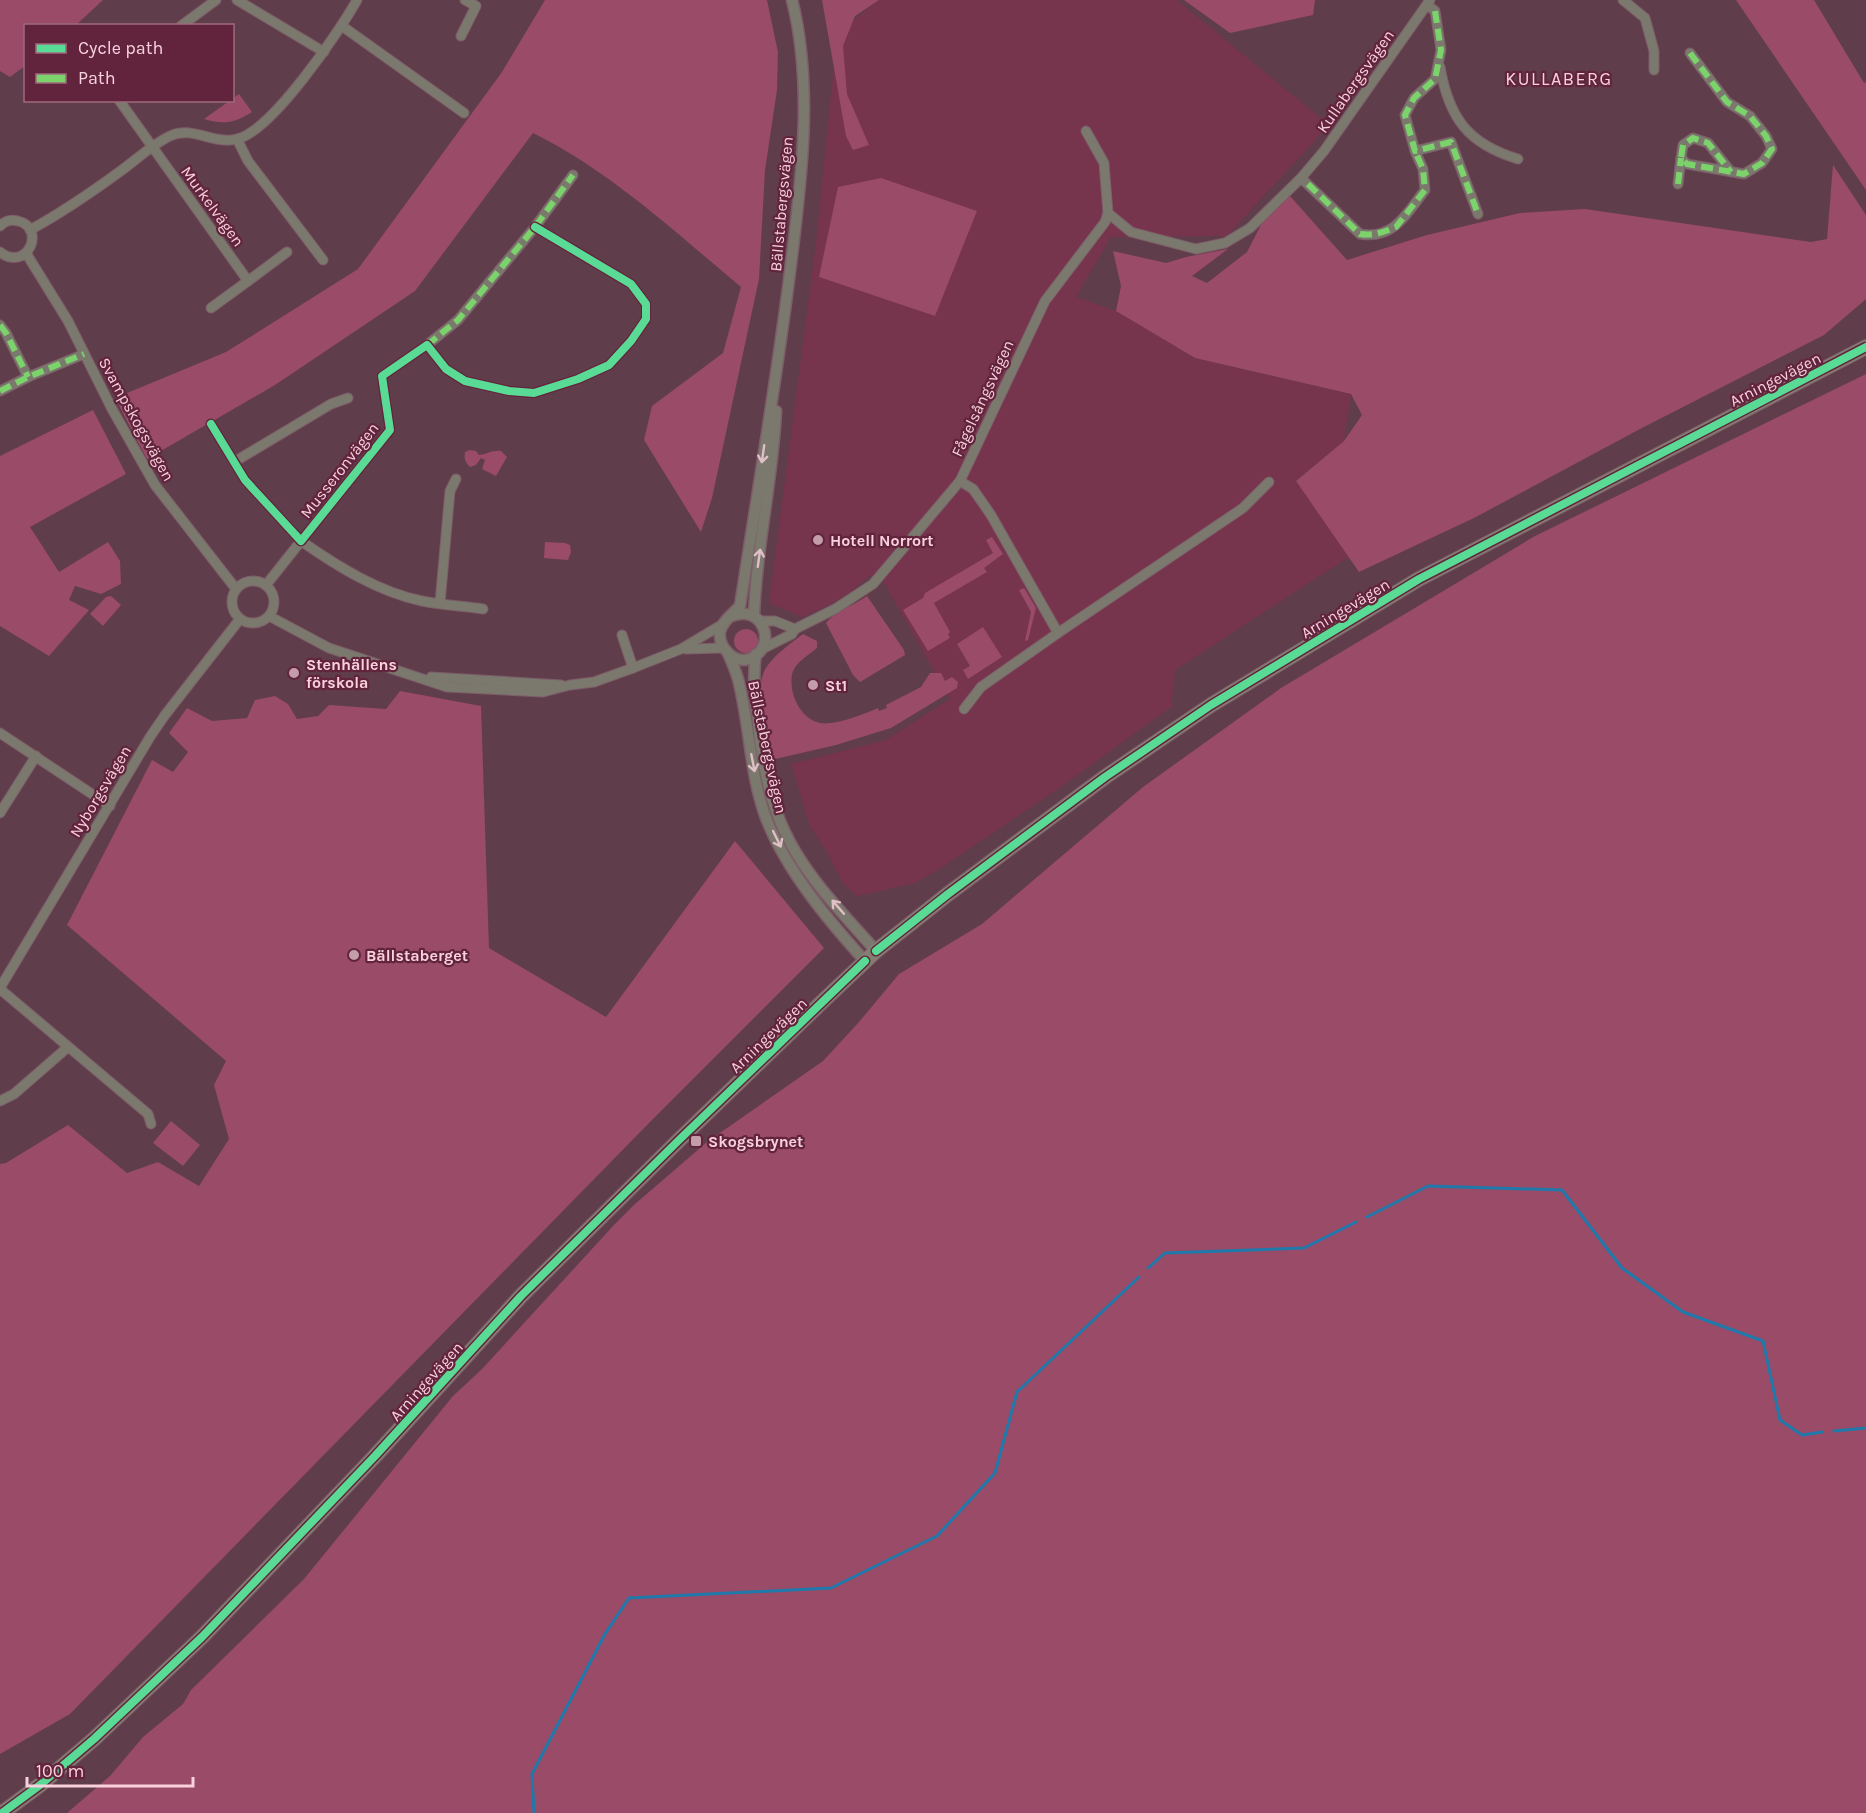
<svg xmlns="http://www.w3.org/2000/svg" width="1866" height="1813" font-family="Karla,sans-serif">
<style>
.built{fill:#76344d}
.green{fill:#994b67}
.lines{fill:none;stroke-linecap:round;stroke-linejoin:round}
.stream{stroke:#2079ab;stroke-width:3}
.minor-casing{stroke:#7c5d68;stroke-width:11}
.tertiary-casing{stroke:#7c5d68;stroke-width:13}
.primary-casing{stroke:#7c5d68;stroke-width:16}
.minor{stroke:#7b786d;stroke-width:9}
.tertiary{stroke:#7b786d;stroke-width:10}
.primary{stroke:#857f73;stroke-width:14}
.quiet{stroke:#7cd36c;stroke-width:6;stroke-dasharray:12 6;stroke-linecap:butt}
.cycleway-casing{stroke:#61243c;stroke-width:11}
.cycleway{stroke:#5adb95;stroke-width:8}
.oneway{stroke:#e0bfc7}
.poi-dot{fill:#c39daa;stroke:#61243c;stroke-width:2}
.labels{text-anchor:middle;stroke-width:4.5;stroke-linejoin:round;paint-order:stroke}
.street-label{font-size:16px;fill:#f9d1dd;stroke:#61243c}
.poi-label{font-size:16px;font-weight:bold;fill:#f9d1dd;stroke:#61243c;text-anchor:start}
.neighbourhood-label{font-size:18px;letter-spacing:1.5px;fill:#f9d1dd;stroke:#61243c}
</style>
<rect width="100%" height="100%" fill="#603d4a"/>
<polygon class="built" points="878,0 1177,0 1329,125 1227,236 1111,237 1076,297 1116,311 1195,358 1351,394 1344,441 1296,481 1349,557 1175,670 1171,707 1058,789 941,868 915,883 857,896 842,882 827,852 810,826 791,764 886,740 950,699 883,581 869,576 851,592 829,605 802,617 769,603 816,243 837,34"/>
<g class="green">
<polygon points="0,0 103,0 76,25 26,26 25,66 10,77 0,71"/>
<path d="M545 0H767L778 52 777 90 765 170 759 279 712 498 701 532 644 440 652 406 723 353 741 287C675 232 610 171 533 133L415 291 275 385 147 459 115 398 226 352 358 269 502 72Z"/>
<polygon points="822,0 879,0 855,16 843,46 847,94 869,145 853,150 846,136"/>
<polygon points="1184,0 1315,0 1313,15 1230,33"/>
<polygon points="1736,0 1814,0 1864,83 1866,82 1866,190"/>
<path d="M239 94 252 112C235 123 223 125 204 119Z"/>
<polygon points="1833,165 1866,215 1866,299 1824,335 1640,429 1476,517 1359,572 1296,481 1344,441 1362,415 1351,394 1195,358 1116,311 1121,286 1113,251 1166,263 1186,257 1228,249 1192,276 1207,283 1247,252 1263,221 1290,196 1347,260 1427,235 1520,213 1585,209 1811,242 1827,239"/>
<polygon points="881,178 977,211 935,316 819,277 838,187"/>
<polygon points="1866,374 1866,1813 67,1813 110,1776 143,1737 183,1704 191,1690 304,1579 453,1396 482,1369 613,1226 635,1204 707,1142 823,1061 859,1022 899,974 982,924 1143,787 1281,688 1535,536"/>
<polygon points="93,410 126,474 30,527 59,572 108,542 120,561 121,584 101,594 75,586 69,600 89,610 49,656 0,626 0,456"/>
<path d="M470 450 476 451 479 455C488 454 492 450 501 451L507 457 496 476 482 469 485 460 481 458 476 465 470 467C465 462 464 459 465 452Z"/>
<polygon points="992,537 1003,554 984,568 987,572 934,603 950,632 948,634 950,638 928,651 903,610 923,598 925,593 993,553 986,540"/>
<polygon points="545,542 565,543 570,545 571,552 568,560 544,558"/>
<polygon points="1024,588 1036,608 1028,640 1025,641 1031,612 1019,590"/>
<polygon points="111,596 121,605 103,626 90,614 106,597"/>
<path d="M867 596 904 650 905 655 860 682 853 675 826 623C835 611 855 605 867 596Z"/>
<polygon points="983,627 1002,657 968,679 963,670 970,666 957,644"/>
<circle cx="746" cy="641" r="12"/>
<path d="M803 634 817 641V648C809 655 794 663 792 675 789 694 800 718 820 723 834 726 864 714 878 708L879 711 887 708 886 705 921 687 930 673H941L945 681 952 677 958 682 957 688 891 728 836 745 771 760C766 734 751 687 768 665 777 653 791 643 803 634Z"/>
<polygon points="400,691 481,706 489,948 606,1017 735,841 824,948 651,1121 70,1714 0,1754 0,1164 6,1163 68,1125 127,1173 158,1162 199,1186 229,1139 214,1085 226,1061 67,925 152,760 173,772 188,752 169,733 187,708 212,721 247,718 255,700 275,696 288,704 297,719 318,716 329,705 386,709"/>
<polygon points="171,1121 200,1145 183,1166 153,1143"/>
</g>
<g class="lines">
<g class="stream">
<polyline points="1367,1217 1428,1186 1562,1190 1622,1268 1683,1312 1763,1341 1780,1420 1802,1435 1822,1432"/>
<polyline points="1148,1268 1165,1253 1304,1248 1356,1222"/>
<polyline points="1834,1431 1866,1428"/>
<polyline points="534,1813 532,1774 605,1634 629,1598 831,1588 937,1536 995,1473 1017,1392 1139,1277"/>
</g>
<g class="minor-casing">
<g id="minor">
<polyline points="237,0 324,52"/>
<polyline points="1623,0 1645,18 1654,51 1654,70"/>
<polyline points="1427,5 1435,11 1441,50 1435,79 1414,98 1405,115 1415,151 1451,142 1478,214"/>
<polyline points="181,26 216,0"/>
<polyline points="342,26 464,113"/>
<polyline points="461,36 476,6 465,0"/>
<polyline points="1690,53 1727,102 1750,116 1766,136 1772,149 1762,163 1744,174 1687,164 1681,158 1683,145 1693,138 1708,143 1731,172"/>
<path d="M1440 67C1449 118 1468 144 1518 159"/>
<polyline points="119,100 248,281 211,308"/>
<polyline points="237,139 248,161 323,260"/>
<path d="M1301 178 1360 234C1394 240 1407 213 1425 190L1423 169 1415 151"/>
<polyline points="1678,184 1681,158"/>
<polyline points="1108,213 1131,232 1196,249 1225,243 1250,228 1301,178 1324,151 1430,0"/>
<path d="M0 226C5 221 11 219 18 221 47 228 27 273 0 252"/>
<path d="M30 230C63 212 92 192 122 170 137 159 153 144 170 136 191 125 214 145 237 139 272 131 339 32 357 0"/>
<polyline points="26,253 68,321 112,409 155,485 236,589"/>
<polyline points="248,281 287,252"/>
<polyline points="0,325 6,333 28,377"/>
<polyline points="427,345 458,320 535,227 573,175"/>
<polyline points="0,391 28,377 84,354"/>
<polyline points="211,424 245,480 301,541 390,430 382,376 427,345 446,369 465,381 509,391 534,393 578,379 609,365 631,341 646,319 646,304 631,284 535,227"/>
<polyline points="234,462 331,404 348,398"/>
<polyline points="960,481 973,489 991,515 1058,633 1243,508 1269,482"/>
<circle cx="253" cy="602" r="21"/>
<path d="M266 585 301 541C337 566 378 592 422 601 442 605 463 606 483 609"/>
<polyline points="440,603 450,491 456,479"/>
<polyline points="269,616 329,648 447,687 543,692 570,685 594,682 633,668 681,649 723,624"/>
<polyline points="760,621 775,621 795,629"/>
<polyline points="622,635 633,668"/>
<polyline points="686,649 723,648"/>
<polyline points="762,649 792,634 795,629 835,609 873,584 960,481 1045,301 1105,222 1108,213 1104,163 1086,131"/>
<polyline points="431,677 561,685"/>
<polyline points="964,709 981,687 1058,633"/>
<polyline points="0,733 110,806"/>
<polyline points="0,813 36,756"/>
<polyline points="0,988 150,737 165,715 240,619"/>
<polyline points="0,989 148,1114 151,1124"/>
<polyline points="0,1101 14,1094 68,1047"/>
</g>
</g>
<g class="tertiary-casing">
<g id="tertiary">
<path d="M754 616C756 547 773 480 776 411"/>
<path d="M729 617C764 601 779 648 749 659 734 664 718 647 720 632 722 621 733 614 740 606 757 495 776 384 790 272 801 185 814 87 792 0"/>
<path d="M728 653C732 663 737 673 739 683 750 728 750 775 766 818 786 870 828 920 865 961"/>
<path d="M756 654C752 677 756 700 758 723 762 766 772 813 795 851 817 888 848 919 876 951"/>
</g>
</g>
<g class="primary-casing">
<polyline id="primary" points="2,1813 40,1785 94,1739 202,1637 375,1456 521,1296 678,1141 823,1001 876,951 948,894 1105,777 1211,705 1419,579 1866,347"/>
</g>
<use href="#minor" class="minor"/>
<use href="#tertiary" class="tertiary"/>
<use href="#primary" class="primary"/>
<g class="quiet">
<polyline points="1435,11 1441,50 1435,79 1414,98 1405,115 1415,151 1451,142 1478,214"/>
<polyline points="1690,53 1727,102 1750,116 1766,136 1772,149 1762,163 1744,174 1687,164 1681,158 1683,145 1693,138 1708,143 1731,172"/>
<path d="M1308 184 1360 234C1373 236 1384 232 1396 227L1425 190 1423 169 1415 151"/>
<polyline points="1678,184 1681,158"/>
<polyline points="0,325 6,333 28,377"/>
<polyline points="427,345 458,320 535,227 573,175"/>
<polyline points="0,391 28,377 84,354"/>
</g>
<g class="cycleway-casing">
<g id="cycleway">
<polyline points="211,424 245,480 301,541 390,430 382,376 427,345 446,369 465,381 509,391 534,393 578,379 609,365 631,341 646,319 646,304 631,284 535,227"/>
<polyline points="876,951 948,894 1105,777 1211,705 1419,579 1866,347"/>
<polyline points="2,1813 40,1785 94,1739 202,1637 375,1456 521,1296 678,1141 865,961"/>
</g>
</g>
<use href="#cycleway" class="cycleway"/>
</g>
<defs><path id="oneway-shaft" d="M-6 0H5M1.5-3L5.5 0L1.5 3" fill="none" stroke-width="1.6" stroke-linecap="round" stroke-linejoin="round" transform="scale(1.5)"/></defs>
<g class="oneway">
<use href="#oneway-shaft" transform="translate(763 454) rotate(98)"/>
<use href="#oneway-shaft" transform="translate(759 558) rotate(-82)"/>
<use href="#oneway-shaft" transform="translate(753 763) rotate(79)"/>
<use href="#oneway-shaft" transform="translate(777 839) rotate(64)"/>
<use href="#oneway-shaft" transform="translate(838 907) rotate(-131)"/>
</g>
<g class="poi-dot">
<circle cx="818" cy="540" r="6"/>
<circle cx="294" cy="673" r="6"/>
<circle cx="813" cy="685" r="6"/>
<circle cx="354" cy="955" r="6"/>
<rect x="690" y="1135" width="12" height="12" rx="3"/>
</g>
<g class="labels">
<g class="street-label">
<text transform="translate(1355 81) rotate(-55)" y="6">Kullabergsvägen</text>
<text transform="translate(781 204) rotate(-85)" y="6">Bällstabergsvägen</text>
<text transform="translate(213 206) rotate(54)" y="6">Murkelvägen</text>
<text transform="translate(1775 379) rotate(-27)" y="6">Arningevägen</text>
<text transform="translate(982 398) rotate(-65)" y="6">Fågelsångsvägen</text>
<text transform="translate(137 419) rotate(61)" y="6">Svampskogsvägen</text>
<text transform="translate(339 470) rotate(-52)" y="6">Musseronvägen</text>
<text transform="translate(1345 608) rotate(-31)" y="6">Arningevägen</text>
<text transform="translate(768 747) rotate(78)" y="6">Bällstabergsvägen</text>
<text transform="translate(100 791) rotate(-59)" y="6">Nyborgsvägen</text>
<text transform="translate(768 1035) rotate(-44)" y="6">Arningevägen</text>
<text transform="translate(426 1381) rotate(-48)" y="6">Arningevägen</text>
</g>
<g class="poi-label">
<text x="830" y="546">Hotell Norrort</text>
<text x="306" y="670">Stenhällens<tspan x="306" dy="18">förskola</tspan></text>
<text x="825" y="691">St1</text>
<text x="366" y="961">Bällstaberget</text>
<text x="708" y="1147">Skogsbrynet</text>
</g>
<g class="neighbourhood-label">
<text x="1559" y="85">KULLABERG</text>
</g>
</g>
<rect x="24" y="24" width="210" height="78" fill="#61243c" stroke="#9e697c" stroke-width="1.5"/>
<rect x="36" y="44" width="30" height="9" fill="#5adb95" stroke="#9e697c" stroke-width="1.5"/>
<text x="78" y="54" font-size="18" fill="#f9d1dd">Cycle path</text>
<rect x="36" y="74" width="30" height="9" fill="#7cd36c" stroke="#9e697c" stroke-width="1.5"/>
<text x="78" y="84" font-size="18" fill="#f9d1dd">Path</text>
<path d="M27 1777v9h166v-9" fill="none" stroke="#f9d1dd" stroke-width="3"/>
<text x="36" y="1777" font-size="18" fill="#f9d1dd" stroke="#61243c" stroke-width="4.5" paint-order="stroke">100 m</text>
</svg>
